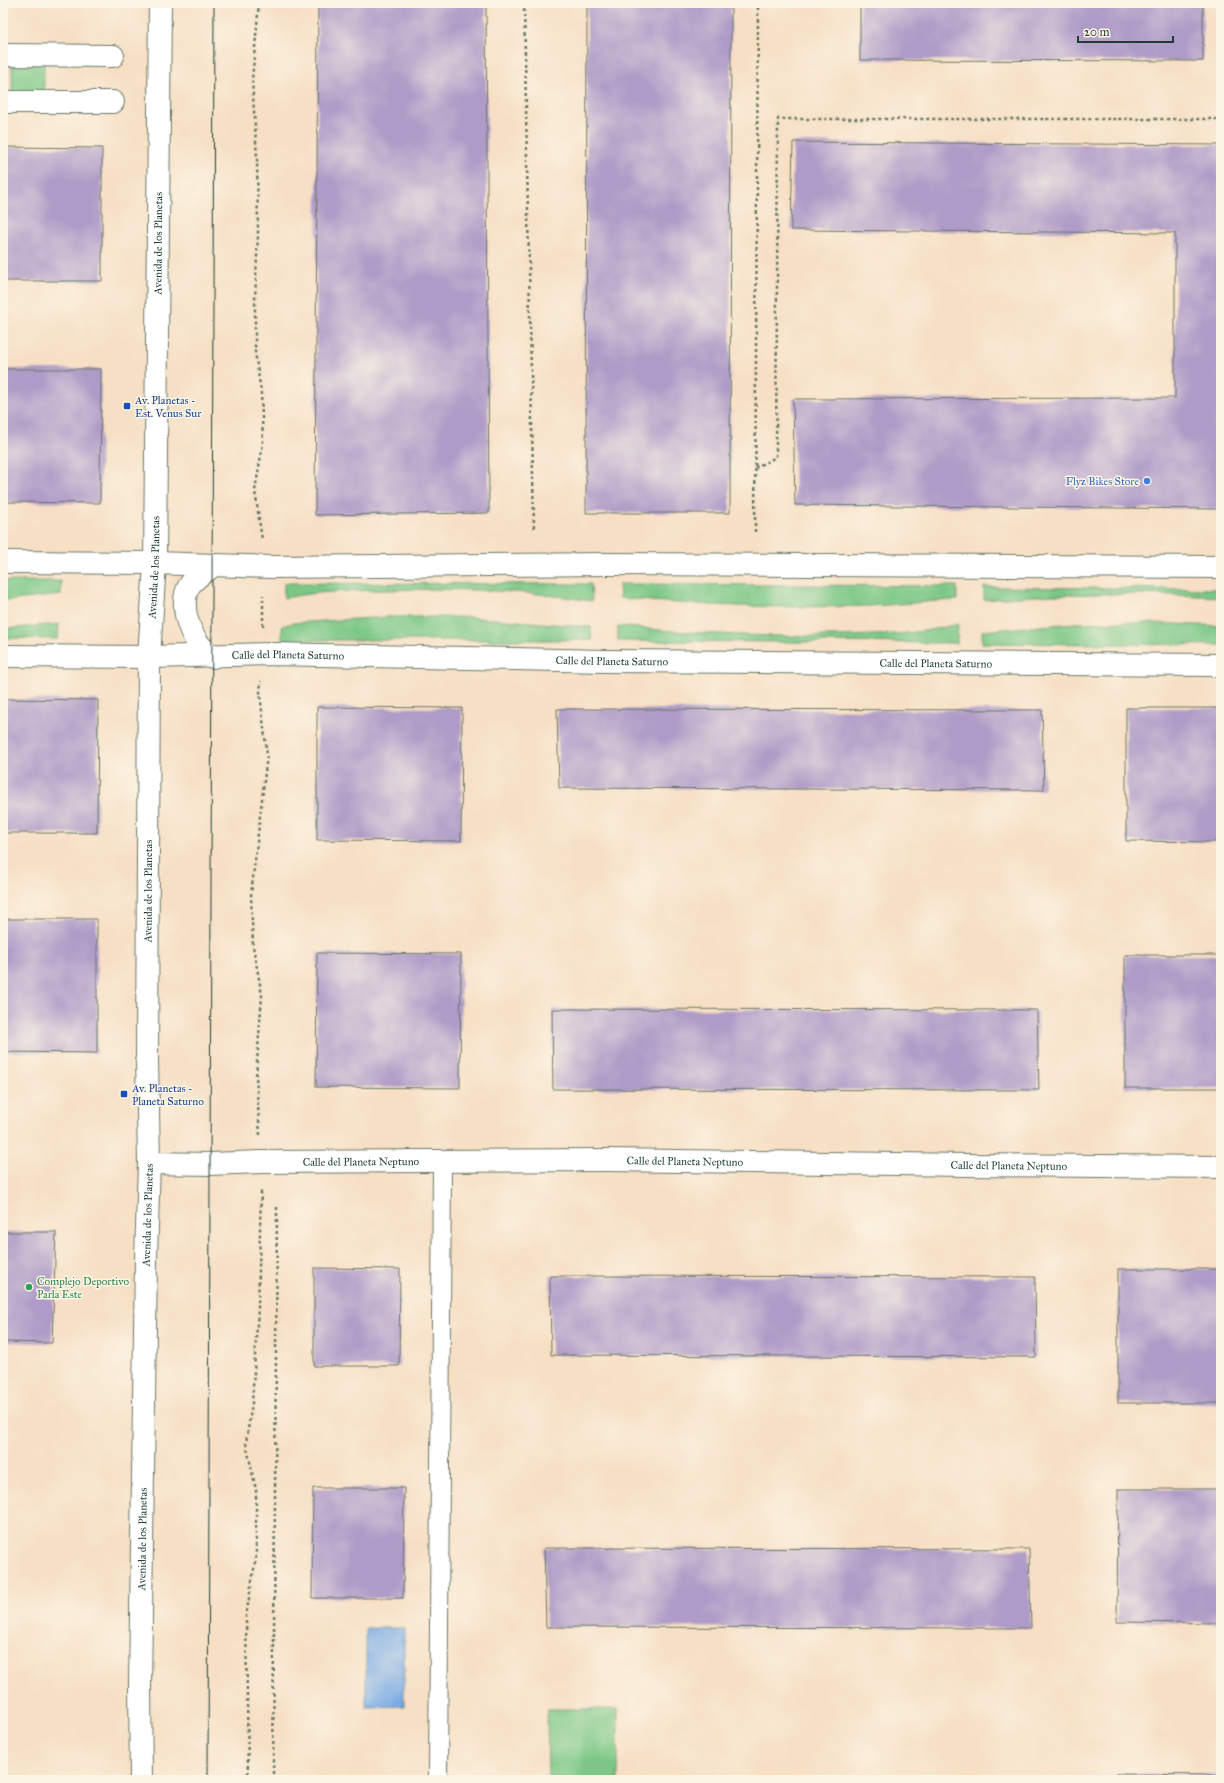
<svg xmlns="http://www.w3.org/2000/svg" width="1224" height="1783" font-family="'IM FELL Great Primer',serif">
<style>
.green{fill:#7cc786;stroke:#4e825d}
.water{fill:#7aabe5;stroke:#4c748c}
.building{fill:#af9bc7}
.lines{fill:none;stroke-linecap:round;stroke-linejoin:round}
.service-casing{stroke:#6a7666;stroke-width:20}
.pedestrian-casing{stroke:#6a7666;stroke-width:24}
.minor-casing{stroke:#6a7666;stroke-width:24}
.tertiary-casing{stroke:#6a7666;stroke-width:24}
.path{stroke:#6a7666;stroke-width:2.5;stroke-dasharray:3 3;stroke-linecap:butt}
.service{stroke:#fff;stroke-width:18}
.pedestrian{stroke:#fff;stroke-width:22}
.minor{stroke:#fff;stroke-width:22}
.tertiary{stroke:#fff;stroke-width:22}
.tram{stroke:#1f3d34;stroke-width:1}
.transit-dot{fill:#1a4fb4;stroke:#fcf5e5;stroke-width:1.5}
.shop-dot{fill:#3f7fe0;stroke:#fcf5e5;stroke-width:1.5}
.leisure-dot{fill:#2e9e5b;stroke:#fcf5e5;stroke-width:1.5}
.labels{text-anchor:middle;stroke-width:3;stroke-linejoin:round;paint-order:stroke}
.street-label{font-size:11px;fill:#1f3d34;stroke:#fcf5e5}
.transit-label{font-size:11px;fill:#164399;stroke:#fcf5e5;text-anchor:start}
.shop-label{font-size:11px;fill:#366cbe;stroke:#fcf5e5;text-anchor:end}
.leisure-label{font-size:11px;fill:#27864d;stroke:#fcf5e5;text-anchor:start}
</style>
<rect width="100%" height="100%" fill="#fcf5e5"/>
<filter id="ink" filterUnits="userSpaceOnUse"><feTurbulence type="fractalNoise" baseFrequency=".025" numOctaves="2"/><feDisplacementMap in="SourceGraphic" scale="8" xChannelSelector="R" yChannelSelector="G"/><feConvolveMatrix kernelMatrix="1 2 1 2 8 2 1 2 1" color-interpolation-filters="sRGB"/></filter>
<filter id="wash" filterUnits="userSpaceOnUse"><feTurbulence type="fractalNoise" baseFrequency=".012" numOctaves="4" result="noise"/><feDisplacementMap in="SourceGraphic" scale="16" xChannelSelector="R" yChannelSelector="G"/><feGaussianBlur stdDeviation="0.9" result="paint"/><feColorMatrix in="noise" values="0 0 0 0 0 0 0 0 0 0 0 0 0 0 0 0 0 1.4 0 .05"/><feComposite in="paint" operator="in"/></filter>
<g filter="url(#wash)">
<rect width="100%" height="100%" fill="#f6dfc4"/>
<g class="green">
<rect x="12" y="63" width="32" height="31"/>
<polygon points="3,581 61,581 61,595 3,601"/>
<path d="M284 583 591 584 592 601C524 590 456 588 386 590 352 591 318 591 284 598Z"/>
<path d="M619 584 957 586V600C928 601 898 605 869 606 785 608 703 607 620 598Z"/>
<path d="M984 587 1221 589V597C1142 593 1062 592 984 600Z"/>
<polygon points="387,617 467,617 591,627 592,640 282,640 282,626 293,623"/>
<polygon points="1130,622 1221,626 1221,645 982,643 982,631 1075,623"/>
<polygon points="59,624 58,639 3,638 3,629"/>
<path d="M958 624 957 643 618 641V626C691 634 763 637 837 636 878 635 918 635 958 624Z"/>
<polygon points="547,1709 618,1709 618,1780 548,1780"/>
</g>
<polygon class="water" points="366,1628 404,1628 404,1706 366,1707"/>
<g id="blocks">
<g class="building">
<polygon points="318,3 486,3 489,513 315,515"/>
<polygon points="587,3 731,3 730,513 586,513"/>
<polygon points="860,3 1203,3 1203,61 860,60"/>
<polygon points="793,142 1221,145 1221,509 795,505 793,399 1175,398 1175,233 791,230"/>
<polygon points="3,147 102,148 102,281 3,281"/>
<polygon points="3,369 101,369 100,503 3,502"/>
<polygon points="3,699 98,700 97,833 3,833"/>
<polygon points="317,707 462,708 461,841 317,840"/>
<polygon points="1126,708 1221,708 1221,842 1126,841"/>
<polygon points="557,709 1042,710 1044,790 559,788"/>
<polygon points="3,919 97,919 97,1053 3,1052"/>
<polygon points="317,953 461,954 460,1088 316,1087"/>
<rect x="1125" y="955" width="96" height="133"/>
<polygon points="552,1009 1037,1010 1039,1090 553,1089"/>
<polygon points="3,1232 56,1232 52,1343 3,1342"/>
<polygon points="314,1268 400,1269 399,1366 314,1366"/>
<rect x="1118" y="1269" width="103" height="134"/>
<polygon points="550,1276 1035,1277 1036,1357 551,1355"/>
<polygon points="313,1488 404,1488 403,1598 312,1598"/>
<polygon points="1118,1489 1221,1489 1221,1623 1117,1622"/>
<polygon points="544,1548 1029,1549 1031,1628 546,1627"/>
<polygon points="1116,1774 1221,1775 1221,1780 1116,1780"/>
</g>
</g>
</g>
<g filter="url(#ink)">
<use href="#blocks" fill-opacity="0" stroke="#6a7666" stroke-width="1"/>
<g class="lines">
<g class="service-casing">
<polyline id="service" points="438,1780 442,1161"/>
</g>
<g class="pedestrian-casing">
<g id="pedestrian">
<polyline points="3,55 113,56"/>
<polyline points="3,102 113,102"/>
</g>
</g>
<g class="minor-casing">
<g id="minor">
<path id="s1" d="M149 1163 210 1164 262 1162 607 1160 966 1165 1221 1167"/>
</g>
</g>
<g class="tertiary-casing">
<g id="tertiary">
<polyline points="3,562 155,563 272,567 606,564 1221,567"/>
<path id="s2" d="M3 656 149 657 271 654 605 661 1221 665"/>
<path d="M213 657C209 653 202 649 199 644 188 630 180 605 188 588 192 579 205 572 213 566"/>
<path id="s3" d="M141 1780 140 1687 146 1258 149 1163 147 1058 149 657 155 563 160 3"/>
</g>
</g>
<g class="path">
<polyline points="259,3 252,80 257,157 258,234 255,300 255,352 261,392 263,443 255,491 262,540"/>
<polyline points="524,3 534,529"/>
<polyline points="755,468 776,457 778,119 1221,119"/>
<polyline points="755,532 758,3"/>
<polyline points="263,626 263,595"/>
<polyline points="260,1135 256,1076 262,995 253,946 251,895 267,755 260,693 261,681"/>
<polyline points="248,1780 246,1616 256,1557 256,1490 246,1443 252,1403 258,1309 261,1190"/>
<polyline points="273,1780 277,1207"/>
</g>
<use href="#service" class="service"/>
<use href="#pedestrian" class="pedestrian"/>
<use href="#minor" class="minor"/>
<use href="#tertiary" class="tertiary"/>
<polyline class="tram" points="208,1780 214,3"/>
</g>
</g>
<g class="transit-dot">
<rect x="123" y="402" width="8" height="8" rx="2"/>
<rect x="120" y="1090" width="8" height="8" rx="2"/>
</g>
<circle class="shop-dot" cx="1147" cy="481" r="4"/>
<circle class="leisure-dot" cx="29" cy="1287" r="4"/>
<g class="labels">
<g class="street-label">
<text dy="4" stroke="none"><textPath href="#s3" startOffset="1537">Avenida de los Planetas</textPath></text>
<text dy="4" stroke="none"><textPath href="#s3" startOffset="1213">Avenida de los Planetas</textPath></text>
<text dy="4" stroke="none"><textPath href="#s2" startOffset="285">Calle del Planeta Saturno</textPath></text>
<text dy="4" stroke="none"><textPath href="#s2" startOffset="609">Calle del Planeta Saturno</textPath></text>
<text dy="4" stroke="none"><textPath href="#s2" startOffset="933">Calle del Planeta Saturno</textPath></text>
<text dy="4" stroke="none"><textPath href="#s3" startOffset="889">Avenida de los Planetas</textPath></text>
<text dy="4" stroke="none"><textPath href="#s1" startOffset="212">Calle del Planeta Neptuno</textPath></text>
<text dy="4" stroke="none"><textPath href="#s1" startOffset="536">Calle del Planeta Neptuno</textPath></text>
<text dy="4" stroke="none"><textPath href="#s1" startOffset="860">Calle del Planeta Neptuno</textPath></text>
<text dy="4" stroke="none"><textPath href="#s3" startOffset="565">Avenida de los Planetas</textPath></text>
<text dy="4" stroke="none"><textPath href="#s3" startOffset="241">Avenida de los Planetas</textPath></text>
</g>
<g class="transit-label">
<text x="135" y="404">Av. Planetas -<tspan x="135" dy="13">Est. Venus Sur</tspan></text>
<text x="132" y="1092">Av. Planetas -<tspan x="132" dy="13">Planeta Saturno</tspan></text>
</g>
<g class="shop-label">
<text x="1139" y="485">Flyz Bikes Store</text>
</g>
<g class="leisure-label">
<text x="37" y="1285">Complejo Deportivo<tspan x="37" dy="13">Parla Este</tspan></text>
</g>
</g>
<rect width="1224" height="1783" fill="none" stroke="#fcf5e5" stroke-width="16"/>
<path d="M1078 36v6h95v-6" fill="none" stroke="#1f3d34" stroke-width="2"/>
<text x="1084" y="36" font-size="12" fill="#1f3d34" stroke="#fcf5e5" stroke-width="3" paint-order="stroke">20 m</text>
</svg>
